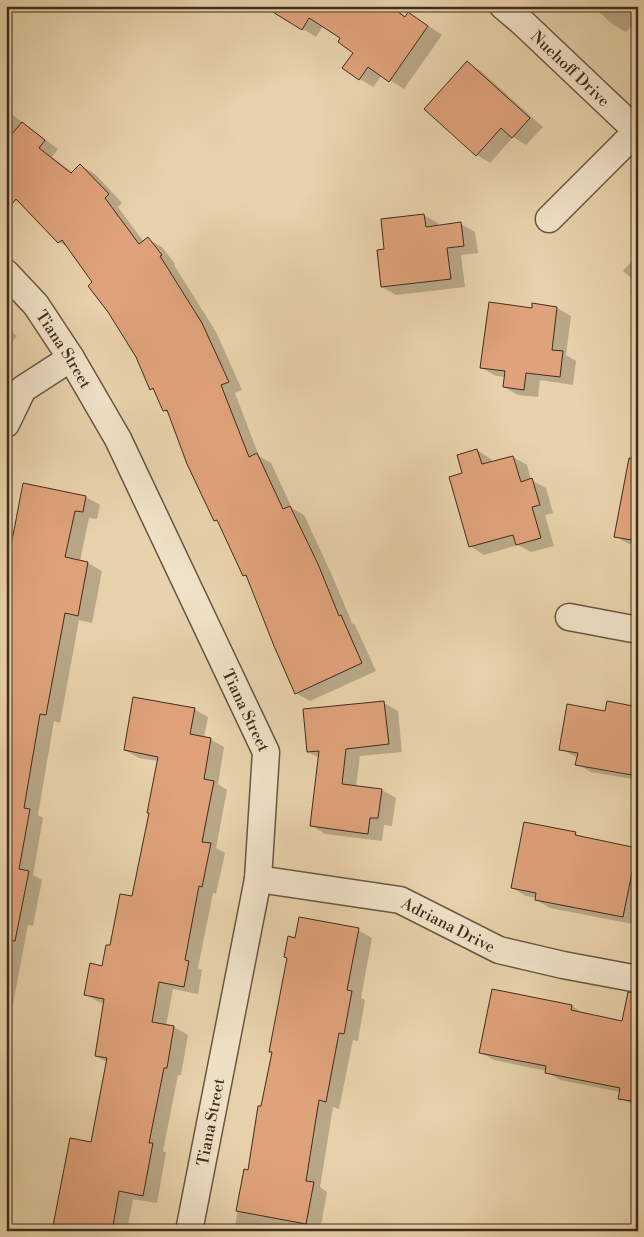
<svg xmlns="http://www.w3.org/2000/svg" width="644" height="1237" font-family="'Libre Bodoni',serif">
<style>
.shadow{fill:#0003}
.building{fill:#e0a27b;stroke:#3f2d1d}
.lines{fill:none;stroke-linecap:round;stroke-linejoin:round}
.minor-casing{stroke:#695640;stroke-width:29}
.minor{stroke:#f0e2c8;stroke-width:26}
.labels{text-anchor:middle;stroke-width:4.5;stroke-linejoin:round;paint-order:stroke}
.street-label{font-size:16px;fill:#3f2d1d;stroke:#f0e2c8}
</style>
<rect width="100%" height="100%" fill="#e8d2ab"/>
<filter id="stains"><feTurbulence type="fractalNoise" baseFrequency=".004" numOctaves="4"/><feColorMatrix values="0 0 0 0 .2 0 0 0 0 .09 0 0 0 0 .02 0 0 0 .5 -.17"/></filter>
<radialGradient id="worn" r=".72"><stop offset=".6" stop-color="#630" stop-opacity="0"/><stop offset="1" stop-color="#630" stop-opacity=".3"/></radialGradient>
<g class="shadow">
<polygon points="290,6 391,6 406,17 409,13 442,35 404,89 382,75 373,87 360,79 355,53 342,38 323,26 316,37 303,29"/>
<polygon points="597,6 638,6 638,19 626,32 612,24 595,8"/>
<polygon points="467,63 481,71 543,127 526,145 513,137 490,163 477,155"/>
<polygon points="6,110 58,149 52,157 73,173 81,166 95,174 122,203 118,207 144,242 148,239 162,247 175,264 174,265 216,332 242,390 235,393 259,456 271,463 292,508 304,515 331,573 352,623 355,625 376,671 310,701 296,693 248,578 244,575 219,523 215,520 169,413 164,411 156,391 151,389 137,357 94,283 69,248 59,242 26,207 6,194"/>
<polygon points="424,215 438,223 438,226 461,224 475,232 478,253 461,255 465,287 396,295 382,287 386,250"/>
<polygon points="638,254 638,284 623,271"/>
<polygon points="638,285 638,300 630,293"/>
<polygon points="557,308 571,316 566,355 576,361 573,385 540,380 538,397 518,395 504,387 506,377 496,376 482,368 533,309"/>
<polygon points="6,327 17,336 6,350"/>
<polygon points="477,450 491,459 492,463 513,457 527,465 531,480 546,488 553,513 545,515 554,546 531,552 518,545 484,555 470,546 463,474"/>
<polygon points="638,473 638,546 629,544 615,536"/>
<polygon points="86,497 100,505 97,519 89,518 80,561 88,563 102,571 92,623 79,620 60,723 54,721 38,815 43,818 33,875 42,880 33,926 28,925 6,1041 6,563"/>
<polygon points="384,703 398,711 402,752 360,756 356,787 382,790 396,798 392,826 384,825 382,841 325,834 311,825 319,758 308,752"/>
<polygon points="638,708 638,780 591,772 577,764 578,758 561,749 606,712"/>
<polygon points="194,709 208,717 204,738 210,739 224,747 218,784 227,790 216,848 225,853 216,894 213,893 198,968 202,970 198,994 173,989 166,1026 174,1027 188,1035 181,1075 178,1075 163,1151 166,1153 157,1203 133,1199 127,1231 53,1231 92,1143 107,1062 96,1056 105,1004 99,1002 85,994 103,967 133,897 150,813 158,761 139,758 125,750"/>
<polygon points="575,833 583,838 638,849 638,925 550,908 536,900 537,898 526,896 512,888"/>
<polygon points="358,930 372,938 361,998 365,1000 358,1041 353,1040 339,1109 333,1107 320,1187 327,1192 320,1231 234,1231 245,1171 249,1172 296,939"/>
<polygon points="572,1006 586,1015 623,1022 638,1023 638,1107 619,1098 620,1092 560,1080 546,1072 547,1071 494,1060 480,1052"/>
</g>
<g class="building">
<polygon points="263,6 390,6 405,17 408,12 428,26 389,82 368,67 359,80 342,68 353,53 338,42 340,38 309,18 302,30"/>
<polygon points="467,61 530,118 512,138 501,128 476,156 424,109"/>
<polygon points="22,122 45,140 39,148 71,173 80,164 109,194 105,198 139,244 148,237 162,255 160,256 202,323 229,382 221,385 249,457 257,453 283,509 290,506 318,564 339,616 341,615 362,663 295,694 274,646 246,575 243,576 217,520 214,521 187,464 167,410 163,411 153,388 150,390 136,357 108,312 88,286 92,282 62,240 58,243 16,199 6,212 6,141"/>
<polygon points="424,214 426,227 461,222 464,246 447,248 451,279 381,287 377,250 384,249 381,219"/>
<polygon points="489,302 532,308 532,303 557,307 552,350 563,351 560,377 526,373 524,390 503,387 505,371 480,368"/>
<polygon points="477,449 482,464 513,456 521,482 532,478 540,505 532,507 541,538 516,545 513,535 469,547 449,477 462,473 457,455"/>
<polygon points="629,458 638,459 638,541 614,537"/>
<polygon points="23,483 86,496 83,512 75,511 65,557 88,562 78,616 65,613 46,715 40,714 24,808 30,809 19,869 29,871 15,941 6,940 6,556 8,546 11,546"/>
<polygon points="133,697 195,708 190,734 211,738 204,779 214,781 202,842 211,843 202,887 199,886 185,960 189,961 184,987 159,982 152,1022 174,1026 167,1068 164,1068 149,1143 153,1143 143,1196 119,1191 112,1231 52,1231 70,1138 91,1142 107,1058 95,1056 104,999 84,995 90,963 102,966 106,945 110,945 120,894 132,896 149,813 147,813 158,757 124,750"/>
<polygon points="384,701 389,744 346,749 342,784 382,789 378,818 370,818 368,834 310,826 319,751 307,752 303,709"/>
<polygon points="607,701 638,707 638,741 632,775 575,765 578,753 559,750 567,704 605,711"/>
<polygon points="524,822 576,832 575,835 637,848 623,917 535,900 536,893 511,888"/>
<polygon points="299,917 359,928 347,990 352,991 344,1034 339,1033 326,1102 319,1100 306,1181 314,1182 306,1224 236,1211 244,1169 248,1170 258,1106 261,1106 272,1052 269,1052 287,958 284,957 288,936 295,938"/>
<polygon points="492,989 572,1005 571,1010 622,1021 628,992 638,994 638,1102 618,1099 620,1088 545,1073 546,1066 479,1053"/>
</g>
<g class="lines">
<g class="minor-casing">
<g id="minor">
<path id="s1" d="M503 6 523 23 638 132"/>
<polyline points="549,219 637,131"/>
<path id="s2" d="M6 273 36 305 71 358 118 439 266 752 258 879 189 1231"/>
<polyline points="6,424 23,389 71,358"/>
<polyline points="569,617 638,630"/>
<path id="s3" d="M258 879 400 900 499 950 563 965 638 979"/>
</g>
</g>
<use href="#minor" class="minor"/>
</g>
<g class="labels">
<g class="street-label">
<text dy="6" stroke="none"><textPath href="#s1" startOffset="92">Nuehoff Drive</textPath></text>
<text dy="6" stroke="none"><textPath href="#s2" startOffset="96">Tiana Street</textPath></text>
<text dy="6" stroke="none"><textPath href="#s2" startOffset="501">Tiana Street</textPath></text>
<text dy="6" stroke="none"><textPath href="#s3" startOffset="198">Adriana Drive</textPath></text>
<text transform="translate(210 1122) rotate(-79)" y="6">Tiana Street</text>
</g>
</g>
<rect width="644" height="1237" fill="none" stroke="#e8d2ab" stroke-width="25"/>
<rect x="8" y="8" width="629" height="1222" fill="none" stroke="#3f2d1d" stroke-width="2.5"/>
<rect x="12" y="12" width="619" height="1212" fill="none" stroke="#3f2d1d"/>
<rect width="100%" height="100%" filter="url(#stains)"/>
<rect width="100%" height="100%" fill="url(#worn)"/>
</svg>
